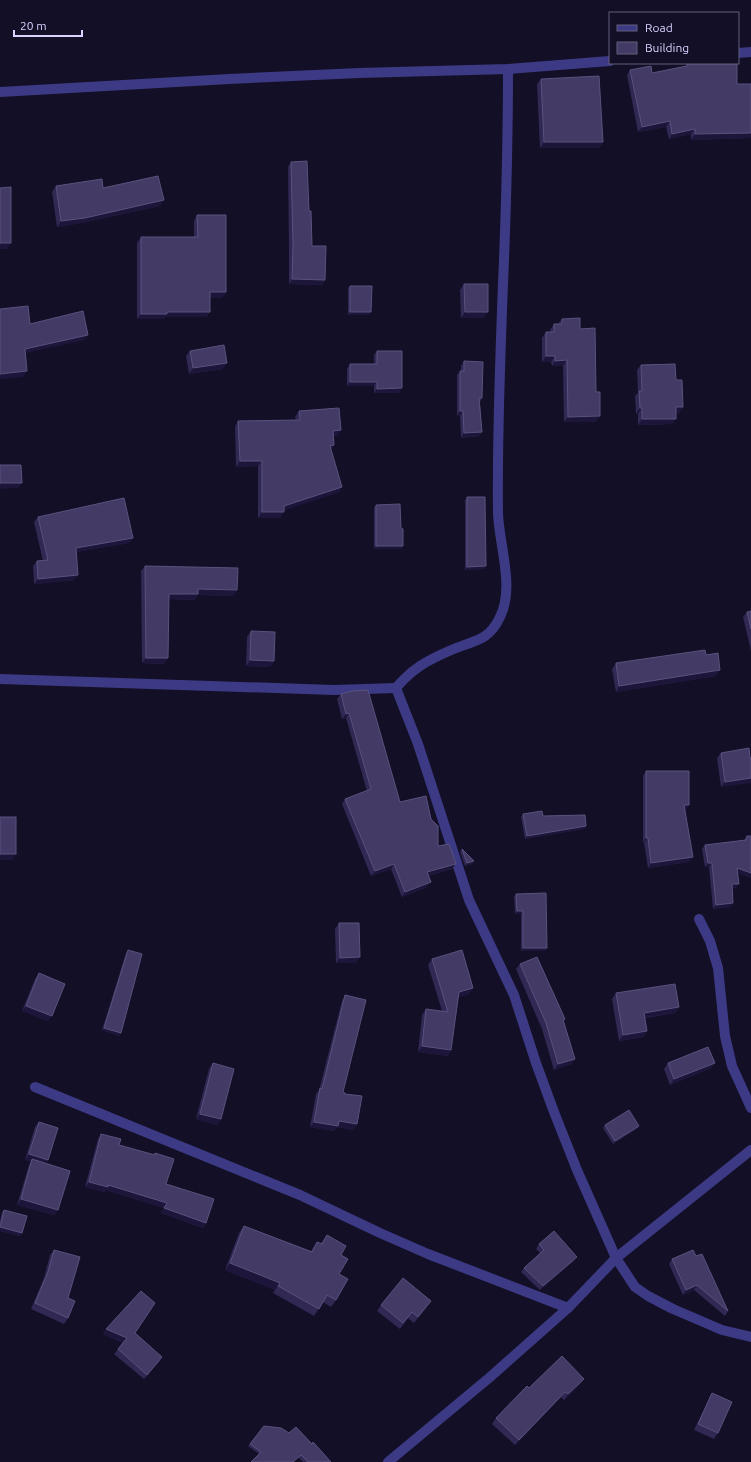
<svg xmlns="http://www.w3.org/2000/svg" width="751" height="1462" font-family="Ubuntu,sans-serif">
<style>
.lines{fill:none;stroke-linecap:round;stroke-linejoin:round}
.minor{stroke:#3d3a85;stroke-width:10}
.wall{fill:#312854}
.shaded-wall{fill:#1d163a}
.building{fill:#433a66;stroke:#5a527e}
</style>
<rect width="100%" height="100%" fill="#130f26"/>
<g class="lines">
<g class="minor">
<polyline points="738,53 751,52"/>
<path d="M508 69C508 141 506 213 503 284 500 360 497 436 498 513 499 545 515 587 500 617 488 643 472 640 449 651 426 661 412 669 396 688L418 744 469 900 514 995 536 1063 554 1112 577 1170 616 1258 635 1287 648 1296 673 1309 722 1330 751 1337"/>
<polyline points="0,92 229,79 359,73 508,69 610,61"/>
<polyline points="0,679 334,690 396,688"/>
<polyline points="699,919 710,941 718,968 725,1036 732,1066 751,1108"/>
<polyline points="35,1087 300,1195 380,1233 428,1254 568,1308"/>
<polyline points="388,1462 489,1378 568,1308 616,1258 751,1150"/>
</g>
</g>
<g class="wall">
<polygon points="687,64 737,84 751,84 751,138 691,140 691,134 669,139 666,127 638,132 627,75 630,70 652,73 686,66"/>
<polygon points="541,79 603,142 599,148 540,148 537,84"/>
<polygon points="291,162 309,211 312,246 325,280 322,285 289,284 289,251 288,167"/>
<polygon points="56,186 103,188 160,206 81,223 57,227 52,192"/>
<polygon points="197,215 226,292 222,298 210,298 210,312 206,317 165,317 163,319 137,319 137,243 141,237 194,237 194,221"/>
<polygon points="464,284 484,318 461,318 460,290"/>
<polygon points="350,286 369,315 348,315 348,288"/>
<polygon points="562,319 580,329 596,422 564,422 563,366 552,366 551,362 542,362 542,338 546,332 550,332 550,330 554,324 558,324"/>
<polygon points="190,351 223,369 189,374 186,356"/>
<polygon points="377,351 399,393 374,393 374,386 347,386 347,369 350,364 374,364 374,355"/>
<polygon points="464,361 482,398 480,402 482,432 479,436 461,438 460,416 457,416 457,375 461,371 461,366"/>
<polygon points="641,365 676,380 683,407 679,413 676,413 672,424 638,425 638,414 636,414 635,396 638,393 637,370"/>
<polygon points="299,411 337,436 334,436 334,445 331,450 339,492 284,510 280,518 258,518 258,466 236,467 235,427 238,421 296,420 295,417"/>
<polygon points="467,497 486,566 484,569 465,570 465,500"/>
<polygon points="376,505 401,528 401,549 374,549 374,508"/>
<polygon points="38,517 133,538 129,543 76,552 74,580 34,584 33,566 37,561 43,561 34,522"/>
<polygon points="145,566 237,590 233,596 198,595 194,600 169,599 168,658 164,664 142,663 141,571"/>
<polygon points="751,611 751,651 743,617 747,612"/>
<polygon points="251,631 274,661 270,667 246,666 247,637"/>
<polygon points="706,655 716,676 616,692 612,669 616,663"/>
<polygon points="341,694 400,802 438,846 452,869 428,876 427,887 402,897 391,869 371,876 342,804 345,799 367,791 346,718 342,719 337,699"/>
<polygon points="721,753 750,758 721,787 717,758"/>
<polygon points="646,771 686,810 685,810 689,862 648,868 644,843 643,843 643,776"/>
<polygon points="523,814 543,816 586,826 584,829 525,839 521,817"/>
<polygon points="747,836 738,873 736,888 732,888 731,907 713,909 709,867 705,867 702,849 705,845 744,840"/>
<polygon points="462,849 474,861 472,864 465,866 460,852"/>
<polygon points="516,894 547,948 545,951 521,951 521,914 515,914 514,897"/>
<polygon points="339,923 356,963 336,963 335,929"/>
<polygon points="128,950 121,1033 119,1036 102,1030 126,953"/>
<polygon points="432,959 469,994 458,997 448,1056 418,1052 422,1015 426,1009 442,1011 428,965"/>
<polygon points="520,964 564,1021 575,1059 571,1064 554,1070 542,1029 516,969"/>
<polygon points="39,973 48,1021 22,1011 35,979"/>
<polygon points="616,993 679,1007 675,1013 645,1018 647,1031 643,1037 619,1041 612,999"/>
<polygon points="345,995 343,1092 345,1094 357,1124 353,1130 337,1127 334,1131 310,1127 316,1094 319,1090 342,1001"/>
<polygon points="213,1063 221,1119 217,1125 196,1119 209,1069"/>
<polygon points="668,1063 715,1063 711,1068 670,1085 664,1069"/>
<polygon points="39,1122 48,1160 45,1163 58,1210 54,1215 17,1205 29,1165 31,1161 25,1160 35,1127"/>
<polygon points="605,1125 637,1129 613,1144 603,1128"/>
<polygon points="101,1134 119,1145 154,1155 155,1153 166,1184 206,1223 203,1228 161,1213 164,1208 106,1190 104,1192 85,1187 98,1139"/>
<polygon points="4,1210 22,1233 20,1236 0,1231 0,1221 2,1212"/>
<polygon points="244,1226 311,1251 317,1242 321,1243 327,1235 341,1255 336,1300 331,1307 323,1302 314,1316 273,1293 275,1290 225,1270 239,1233"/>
<polygon points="539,1244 574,1261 540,1290 521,1272 524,1268 540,1253 536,1249"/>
<polygon points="54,1250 68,1298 68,1318 64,1324 31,1309 44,1278 50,1255"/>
<polygon points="696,1256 728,1311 725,1316 694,1290 683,1295 669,1264 672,1259"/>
<polygon points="381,1305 427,1306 414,1323 408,1318 400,1329 377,1311"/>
<polygon points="106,1329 135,1333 159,1362 144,1379 114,1354 123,1343 103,1334"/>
<polygon points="584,1379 580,1384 564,1400 561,1397 515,1445 492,1424 496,1418 529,1388"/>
<polygon points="712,1393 718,1433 714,1439 694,1430 709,1399"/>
<polygon points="264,1426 289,1433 312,1444 331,1462 303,1462 299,1458 259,1454 248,1446"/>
</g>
<g class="shaded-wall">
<polygon points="670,121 666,127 638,132 642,127"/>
<polygon points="695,129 691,134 669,139 672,134"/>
<polygon points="751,133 751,138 691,140 695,134"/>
<polygon points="544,142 603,142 599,148 540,148"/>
<polygon points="164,200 160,206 81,223 57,227 61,221"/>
<polygon points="0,243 11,243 7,249 0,249"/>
<polygon points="292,279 325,280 322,285 289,284"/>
<polygon points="210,292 226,292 222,298 206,298"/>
<polygon points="167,312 210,312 206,317 165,317 163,319 137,319 141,314"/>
<polygon points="350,312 371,312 369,315 348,315"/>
<polygon points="465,312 488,312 484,318 461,318"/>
<polygon points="88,335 85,340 22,354 25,349"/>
<polygon points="546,356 555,356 551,362 542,362"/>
<polygon points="567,360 563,366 552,366 555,361"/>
<polygon points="227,363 223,369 189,374 193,368"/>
<polygon points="27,371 23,377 0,379 0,374"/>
<polygon points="350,382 377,382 374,386 347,386"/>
<polygon points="402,388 399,393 374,393 377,389"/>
<polygon points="676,407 683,407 679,413 672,413"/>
<polygon points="640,408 642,408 638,414 636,414"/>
<polygon points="460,411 463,411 460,416 457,416"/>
<polygon points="600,416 596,422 564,422 568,417"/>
<polygon points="642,419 676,419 672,424 638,425"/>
<polygon points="341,430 337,436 329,436 333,431"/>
<polygon points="482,432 479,436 461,438 464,433"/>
<polygon points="334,445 331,451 330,446"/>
<polygon points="240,461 262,461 258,466 236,467"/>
<polygon points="0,483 22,483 18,488 0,489"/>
<polygon points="342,487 339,492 280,512 284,506"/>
<polygon points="262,512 284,512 280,518 258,518"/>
<polygon points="133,538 129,543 72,553 76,548"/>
<polygon points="376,546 403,546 401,549 374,549"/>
<polygon points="486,566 484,569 465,570 467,567"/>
<polygon points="78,575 74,580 34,584 38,579"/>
<polygon points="198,589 237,590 233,596 198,595 194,600 165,599 169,594"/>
<polygon points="146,658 168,658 164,664 142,663"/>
<polygon points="250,660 274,661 270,667 246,666"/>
<polygon points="720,670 716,676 616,692 619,686"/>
<polygon points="349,713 346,718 342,719 346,714"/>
<polygon points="751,778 751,783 721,787 725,782"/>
<polygon points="684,805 689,805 686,810 680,810"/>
<polygon points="586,826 584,829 525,839 527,836"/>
<polygon points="646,838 648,838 644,843 643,843"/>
<polygon points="0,854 16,854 12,860 0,860"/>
<polygon points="693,857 689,862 648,868 651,863"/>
<polygon points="474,861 472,864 465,866 467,863"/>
<polygon points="708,863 712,863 709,867 705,867"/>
<polygon points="394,864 391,869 371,876 375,871"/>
<polygon points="456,864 452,869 423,877 427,872"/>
<polygon points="737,868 751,873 751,878 734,872"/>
<polygon points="431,882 427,887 402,897 405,892"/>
<polygon points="732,884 739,884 736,888 729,888"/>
<polygon points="733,903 731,907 713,909 716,905"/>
<polygon points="517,911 523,911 521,914 515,914"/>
<polygon points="523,948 547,948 545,951 521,951"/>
<polygon points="360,957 356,963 336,963 340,958"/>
<polygon points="473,988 469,994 455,998 459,992"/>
<polygon points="26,1006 52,1016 48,1021 22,1011"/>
<polygon points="679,1007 675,1013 640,1018 644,1013"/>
<polygon points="104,1028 121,1033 119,1036 102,1030"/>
<polygon points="647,1031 643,1037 619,1041 623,1035"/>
<polygon points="422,1046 451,1050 448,1056 418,1052"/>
<polygon points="575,1059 571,1064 554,1070 558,1064"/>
<polygon points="715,1063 711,1068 670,1085 674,1079"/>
<polygon points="200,1114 221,1119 217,1125 196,1119"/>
<polygon points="339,1121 357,1124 353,1130 337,1127 334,1131 310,1127 314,1122"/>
<polygon points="639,1126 637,1129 613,1144 615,1141"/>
<polygon points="29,1154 48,1160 44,1166 32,1159 31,1161 25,1160"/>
<polygon points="89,1182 108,1185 167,1203 164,1208 106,1190 104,1192 85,1187"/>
<polygon points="21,1199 58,1210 54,1215 17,1205"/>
<polygon points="164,1208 206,1223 203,1228 161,1213"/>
<polygon points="0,1227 22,1233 20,1236 0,1231"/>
<polygon points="577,1257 574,1261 540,1290 543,1286"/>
<polygon points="230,1263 280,1283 275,1290 225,1270"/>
<polygon points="697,1285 694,1290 683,1295 686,1290"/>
<polygon points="106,1329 127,1338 124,1343 103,1334"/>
<polygon points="162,1357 159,1362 144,1379 147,1375"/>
<polygon points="584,1379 580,1384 564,1400 568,1394"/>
<polygon points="565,1392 561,1397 515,1445 519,1440"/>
</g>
<g class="building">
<polygon points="687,64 737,64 737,84 751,84 751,133 695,134 695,129 672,134 670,121 642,127 630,70 651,66 652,73 687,66"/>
<polygon points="599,76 603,142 544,142 541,79"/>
<polygon points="307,161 309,211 311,211 312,246 326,246 325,280 292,279 293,245 291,162"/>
<polygon points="158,176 164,200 85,218 61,221 56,186 102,179 103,188"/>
<polygon points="11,187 11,243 0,243 0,188"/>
<polygon points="197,215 226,215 226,292 210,292 210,312 167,312 167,314 141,314 141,237 198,237"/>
<polygon points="464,284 488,284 488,312 465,312"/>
<polygon points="350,286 372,286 371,312 350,312"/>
<polygon points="28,306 30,324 83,311 88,335 25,349 27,371 0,374 0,309"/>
<polygon points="580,318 580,329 595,328 596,392 600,392 600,416 568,417 567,360 555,361 555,356 546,356 546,332 554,332 554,324 562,324 562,319"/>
<polygon points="224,345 227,363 193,368 190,351"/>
<polygon points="377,351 402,351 402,388 377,389 377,382 350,382 350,364 377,364"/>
<polygon points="464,361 483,362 482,398 479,398 482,432 464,433 463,411 460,411 460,371 464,371"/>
<polygon points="675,364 676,380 682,380 683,407 676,407 676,419 642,419 642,408 640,408 639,391 642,391 641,365"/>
<polygon points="339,408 341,430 333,431 334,445 330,446 342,487 284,506 284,512 262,512 262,461 240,461 238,421 300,420 299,411"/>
<polygon points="0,465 21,465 22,483 0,483"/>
<polygon points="467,497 485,497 486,566 467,567"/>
<polygon points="124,498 133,538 76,548 78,575 38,579 37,561 48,560 38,517"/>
<polygon points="400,504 401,528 403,529 403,546 376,546 376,505"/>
<polygon points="145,566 238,568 237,590 198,589 198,594 169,594 168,658 146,658"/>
<polygon points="751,611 751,629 747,612"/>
<polygon points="251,631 275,632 274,661 250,660"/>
<polygon points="705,650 706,655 718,653 720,670 619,686 616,663"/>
<polygon points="368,690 400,802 426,796 431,819 438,826 438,846 449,844 456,864 427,872 431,882 405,892 394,864 375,871 345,799 371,789 349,713 346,714 341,694 352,691"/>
<polygon points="749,748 750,758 751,758 751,778 725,782 721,753"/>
<polygon points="646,771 689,771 689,805 684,805 693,857 651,863 648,838 646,838"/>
<polygon points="542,811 543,816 585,815 586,826 527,836 523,814"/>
<rect x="0" y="817" width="16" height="37"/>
<polygon points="747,836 751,836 751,873 737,868 739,884 732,884 733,903 716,905 712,863 708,863 705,845 746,840"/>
<polygon points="462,849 474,861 467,863"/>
<polygon points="546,893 547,948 523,948 523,911 517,911 516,894"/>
<polygon points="339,923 359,923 360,957 340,958"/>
<polygon points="128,950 142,954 121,1033 104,1028"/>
<polygon points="462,950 473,988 459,992 451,1050 422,1046 426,1009 448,1012 432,959"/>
<polygon points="537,957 565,1019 563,1020 575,1059 558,1064 546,1023 520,964"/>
<polygon points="39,973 65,984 52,1016 26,1006"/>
<polygon points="675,984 679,1007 644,1013 647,1031 623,1035 616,993"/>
<polygon points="345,995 366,1000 343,1092 345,1093 345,1094 362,1096 357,1124 339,1121 338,1126 314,1122 320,1088 322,1089"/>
<polygon points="708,1047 715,1063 674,1079 668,1063"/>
<polygon points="213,1063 234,1069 221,1119 200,1114"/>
<polygon points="629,1110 639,1126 615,1141 605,1125"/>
<polygon points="39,1122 58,1128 48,1160 29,1154"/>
<polygon points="101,1134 121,1139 119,1145 155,1155 155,1153 174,1159 166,1184 214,1199 206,1223 164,1208 167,1203 108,1185 108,1187 89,1182"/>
<polygon points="32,1159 70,1171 58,1210 21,1199"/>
<polygon points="4,1210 27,1216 22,1233 0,1227"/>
<polygon points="244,1226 312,1252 317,1242 322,1244 327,1235 346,1246 341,1255 348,1259 339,1274 348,1279 336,1300 327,1295 319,1309 278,1286 280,1283 230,1263"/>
<polygon points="554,1231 577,1257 543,1286 524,1268 544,1250 539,1244"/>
<polygon points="54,1250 80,1257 68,1298 75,1301 68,1318 35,1303 48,1272"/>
<polygon points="693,1250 696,1256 702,1254 728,1311 697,1285 686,1290 672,1259"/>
<polygon points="403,1278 431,1301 418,1317 412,1312 403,1323 381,1305"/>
<polygon points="141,1291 155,1303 135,1333 162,1357 147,1375 118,1349 127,1338 106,1329"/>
<polygon points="562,1356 584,1379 568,1394 565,1392 519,1440 496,1418 527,1386 529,1388"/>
<polygon points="712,1393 732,1402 718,1433 698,1424"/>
<polygon points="264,1426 281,1428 289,1433 296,1427 312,1444 313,1442 331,1462 308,1462 301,1455 293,1462 251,1462 261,1452 250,1444"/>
</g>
<rect x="609" y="12" width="130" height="52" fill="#130f26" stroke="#625e7d"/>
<rect x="617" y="25" width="20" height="6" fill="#3d3a85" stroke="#625e7d"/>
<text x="645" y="32" font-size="12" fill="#d9d4ff">Road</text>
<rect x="617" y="42" width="20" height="12" fill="#433a66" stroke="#625e7d"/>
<text x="645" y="52" font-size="12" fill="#d9d4ff">Building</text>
<path d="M14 30v6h68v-6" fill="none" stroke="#d9d4ff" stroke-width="2"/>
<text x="20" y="30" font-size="12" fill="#d9d4ff" stroke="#130f26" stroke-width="3" paint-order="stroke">20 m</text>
</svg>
